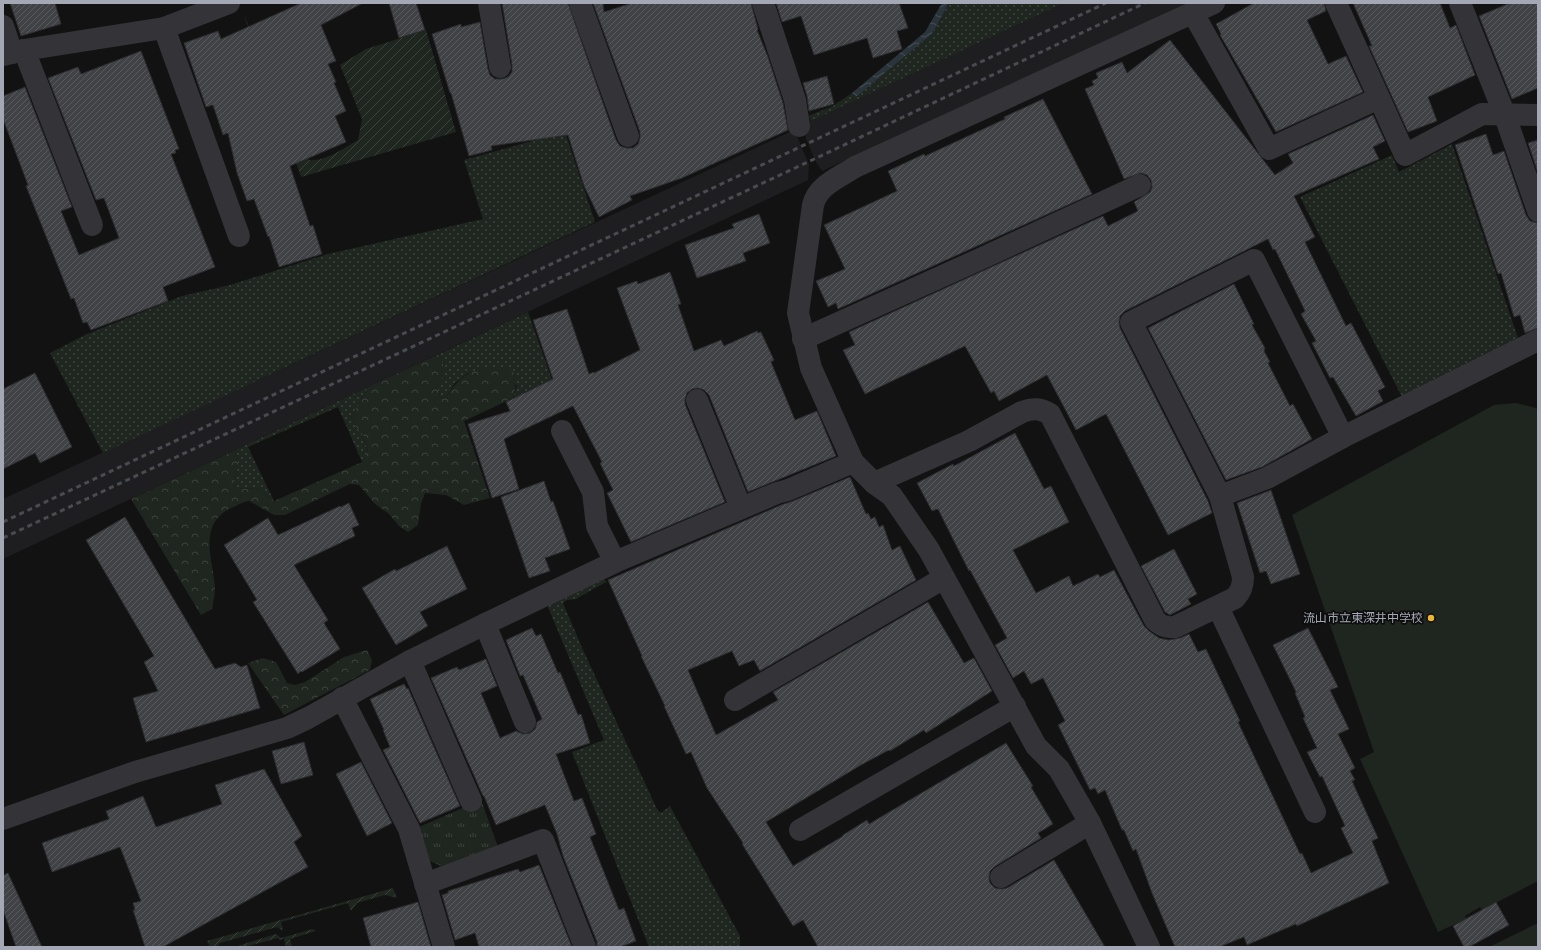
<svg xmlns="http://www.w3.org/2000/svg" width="1541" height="950" font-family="'Alegreya Sans','Noto Sans JP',sans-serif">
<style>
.built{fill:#1e1e20}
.grass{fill:url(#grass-dots)}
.forest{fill:url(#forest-crowns)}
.park{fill:url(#park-tufts)}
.garden{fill:url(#garden-furrows)}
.pitch{fill:#1e261f}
.water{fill:url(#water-waves)}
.building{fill:url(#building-hatch);stroke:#2c2c2f}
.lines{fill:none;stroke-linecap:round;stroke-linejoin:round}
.minor{stroke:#333338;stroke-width:22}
.rail{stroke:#4a4b51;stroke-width:3;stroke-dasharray:5 4;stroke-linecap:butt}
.poi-dot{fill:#eeb52f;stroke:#0d0d0e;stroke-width:1.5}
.labels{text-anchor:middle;stroke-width:3.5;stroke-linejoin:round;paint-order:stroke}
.poi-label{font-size:12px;fill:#a3a8b4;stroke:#0d0d0e;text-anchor:end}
</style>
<defs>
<pattern id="grass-dots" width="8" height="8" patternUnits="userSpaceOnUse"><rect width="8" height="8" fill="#1e261f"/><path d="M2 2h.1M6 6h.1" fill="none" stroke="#3c433d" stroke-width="1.8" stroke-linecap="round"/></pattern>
<pattern id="forest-crowns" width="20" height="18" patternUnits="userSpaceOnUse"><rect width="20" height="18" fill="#1e261f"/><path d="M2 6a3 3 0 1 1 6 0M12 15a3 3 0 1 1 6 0" fill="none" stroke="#3c433d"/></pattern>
<pattern id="park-tufts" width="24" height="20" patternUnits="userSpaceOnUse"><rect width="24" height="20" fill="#1e261f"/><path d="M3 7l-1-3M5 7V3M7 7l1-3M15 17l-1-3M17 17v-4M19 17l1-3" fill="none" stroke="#3c433d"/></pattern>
<pattern id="garden-furrows" width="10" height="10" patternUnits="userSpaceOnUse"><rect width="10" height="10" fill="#1e261f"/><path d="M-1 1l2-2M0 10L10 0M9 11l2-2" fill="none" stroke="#3c433d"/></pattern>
<pattern id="water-waves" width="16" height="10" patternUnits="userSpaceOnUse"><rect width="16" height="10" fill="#2b343b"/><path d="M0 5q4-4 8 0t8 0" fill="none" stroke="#474f55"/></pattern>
<pattern id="building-hatch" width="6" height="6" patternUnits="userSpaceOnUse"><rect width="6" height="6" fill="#414246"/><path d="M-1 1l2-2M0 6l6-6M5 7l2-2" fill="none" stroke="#595a5e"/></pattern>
</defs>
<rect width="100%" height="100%" fill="#121213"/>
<g class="built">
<polygon points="1064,3 1189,3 822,171 816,162 806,139 804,124"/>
<polygon points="794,130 809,164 808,180 3,559 3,499"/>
</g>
<g class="grass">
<polygon points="949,3 1064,3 811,121 808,116 833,106 852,93 856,97 932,34"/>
<polygon points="565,132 595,222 103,453 50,353 85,335 182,296 230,285 328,254 483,219 464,160"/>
<polygon points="1452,144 1518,338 1402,397 1300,197 1392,155 1399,172"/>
<path d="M528 312 552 380 513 398 517 385 468 373 455 383 446 397 441 398C434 387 440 378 444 366L439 354Z"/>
<path d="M368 387 360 403 351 416 355 426 362 433 368 452 362 462 338 407 248 447 274 501 257 488 237 489C230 477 238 474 238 463 238 459 236 454 235 450Z"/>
<polygon points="604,579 606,582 576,599 567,600 563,603 583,650 657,809 659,812 662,812 670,806 740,936 740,947 649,947 572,752 604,740 547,605"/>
</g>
<g class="forest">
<path d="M439 354 444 366 445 375C438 383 435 388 441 398L446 397C466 368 477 367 511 368 518 379 516 386 513 398L464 421 490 498 464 505 446 495 425 493 421 504 418 525 408 532 399 526 389 514 375 504 359 485 350 484 285 515H274L249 501C242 502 236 506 229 509 198 526 213 560 215 588 215 595 213 602 212 609L201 615 131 499 235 450C236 454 238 459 238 463 238 474 230 477 237 489L257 488 274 501 362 462 368 451 362 433 355 426 351 416 360 403 368 387Z"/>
<polygon points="367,650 372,660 370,670 284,715 248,663 263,658 276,662 287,683 295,685 305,682 344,657"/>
</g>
<polygon class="park" points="481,800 498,847 443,867 430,861 419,827"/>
<g class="garden">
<path d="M243 13 304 153 309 160C325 162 344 148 358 140L362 119 340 65 366 49 426 30 456 132 301 177Z"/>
<polygon points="393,888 397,898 385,895 357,903 351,911 348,903 281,922 283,931 277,927 220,943 218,947 210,947 207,941"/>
<polygon points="313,929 316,931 290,939 292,947 286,947 284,939 279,940 278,938 245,947 237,946 276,934 281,938"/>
</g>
<g class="pitch">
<polygon points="1516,403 1536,408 1538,410 1538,881 1482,910 1480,907 1465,916 1466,919 1438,932 1360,759 1374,752 1292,515 1494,405"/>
<polygon points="1538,923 1538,947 1489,947"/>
</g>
<polygon class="water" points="942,3 949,3 932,34 856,97 852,93 925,32"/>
<g class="building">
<polygon points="10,3 55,3 61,24 21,36"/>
<polygon points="301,3 363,3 321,25 336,61 328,64 336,82 334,83 346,111 335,116 346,142 290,166 310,226 313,225 322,254 279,267 269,236 268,237 254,199 247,201 237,173 228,133 223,135 213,105 206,107 184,43 218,31 221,39"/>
<polygon points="389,3 416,3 425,30 399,38"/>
<polygon points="502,3 568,3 616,140 620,146 626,148 633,148 638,144 640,138 640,132 593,3 603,3 604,12 632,3 751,3 758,29 757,30 768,57 783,103 788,130 682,178 630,196 632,200 599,217 584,186 568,135 491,146 492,150 469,156 451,93 450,93 432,34 461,24 461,27 480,22 488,69 490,75 495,79 502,79 508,77 512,72 512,65"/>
<polygon points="776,3 899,3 908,28 897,31 902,49 873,58 867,38 814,55 801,16 782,22"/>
<polygon points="1254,3 1324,3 1326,11 1307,20 1328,64 1346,56 1363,92 1276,132 1220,35 1221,34 1216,24"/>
<polygon points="1353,3 1440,3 1450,28 1456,25 1475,75 1428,97 1437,121 1408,132 1369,46 1372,46"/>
<polygon points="1510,3 1538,3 1538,88 1512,99 1479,16"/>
<polygon points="1170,40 1275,175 1293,163 1288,154 1373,115 1385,141 1373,147 1379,159 1294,196 1315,237 1305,242 1346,326 1351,323 1385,387 1378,391 1383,401 1356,416 1333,377 1330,378 1312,343 1316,341 1301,314 1305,311 1275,249 1273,250 1268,239 1125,311 1120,316 1119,322 1120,328 1208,501 1212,513 1168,535 1106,414 1076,430 1047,375 999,401 994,391 991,393 965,346 865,394 843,350 855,345 849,332 1103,216 1108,226 1138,211 1134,202 1150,192 1152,187 1151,180 1147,175 1141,173 1124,179 1085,89 1094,85 1092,81 1098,78 1096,73 1122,62 1127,73"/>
<polygon points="141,51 179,149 175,150 176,153 171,154 215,267 163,287 168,301 91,330 87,322 83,323 74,298 71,299 26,186 28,185 3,119 3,96 25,87 72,207 61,211 79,255 119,238 104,198 96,200 48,78 78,67 81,74"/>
<polygon points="827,76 834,104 809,111 807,96 803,83"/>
<polygon points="1043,99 1092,194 838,309 836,303 828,307 816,281 845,269 824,225 897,191 888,171 924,154 925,156 1005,119 1004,117"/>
<polygon points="1486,134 1493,155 1504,151 1526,215 1530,221 1538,223 1538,328 1525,333 1520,315 1514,317 1501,273 1498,274 1455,145"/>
<polygon points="1538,140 1538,173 1528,143"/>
<polygon points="759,214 770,243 743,253 746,261 697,278 685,245 734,228 732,224"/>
<polygon points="670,272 681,304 678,305 694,351 721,340 724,346 757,331 758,333 761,332 774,360 771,362 795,420 817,411 836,456 748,492 709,395 704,390 698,388 692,389 687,393 685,399 685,404 725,502 631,542 607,493 613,490 600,463 602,462 573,406 504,439 519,489 492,498 468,424 510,411 506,402 553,379 533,320 567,309 589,374 594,372 594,373 640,350 617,288 637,281 638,284"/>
<polygon points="1234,284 1254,324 1252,325 1265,348 1264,351 1270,362 1268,363 1290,406 1293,404 1312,439 1262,467 1226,480 1148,328"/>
<polygon points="35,373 72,447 40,463 35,453 3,469 3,389"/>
<polygon points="1015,433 1044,489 1051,486 1069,522 1013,550 1036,593 1069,576 1073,586 1098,574 1100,577 1114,570 1144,626 1149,631 1159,638 1169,640 1180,638 1189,634 1198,652 1206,649 1240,721 1238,722 1300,854 1302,853 1311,873 1353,853 1341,828 1345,826 1322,776 1320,777 1307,752 1317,748 1303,718 1305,717 1295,693 1296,692 1273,645 1308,628 1338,687 1330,690 1349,729 1338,734 1355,768 1350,771 1355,780 1352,781 1378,838 1372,841 1389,883 1297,926 1296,924 1247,945 1244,937 1219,947 1175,947 1152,893 1136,849 1133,851 1124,830 1122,830 1105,790 1098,794 1095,788 1090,790 1058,725 1065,721 1043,678 1031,684 1024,671 1013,678 995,645 1007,638 970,570 969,571 938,509 932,511 917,483 953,464 954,466"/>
<polygon points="850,477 866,514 868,513 871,519 875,517 879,527 883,525 892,550 900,546 916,580 760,671 754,660 739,666 732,651 688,670 716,735 778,700 773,692 928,602 964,663 974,658 992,691 926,733 924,730 890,751 889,750 861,765 766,822 793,866 843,836 843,835 867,820 869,824 1006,743 1033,786 1031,787 1053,824 1038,833 1041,838 994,867 990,871 989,878 990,883 995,888 1002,889 1007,888 1054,860 1105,947 818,947 803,920 793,926 742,844 743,843 707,788 691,752 686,754 664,706 665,706 641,656 642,656 608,580 781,505 793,501"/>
<polygon points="544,481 551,502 553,501 570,549 545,558 550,571 529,578 501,497"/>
<polygon points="1271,490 1300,574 1271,584 1266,571 1260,573 1237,503"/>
<polygon points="349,503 359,525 352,528 355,536 294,565 328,620 324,623 340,649 302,672 301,671 298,674 253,602 257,600 224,545 268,518 278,535 340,506 341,507"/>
<polygon points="125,517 215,669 235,663 241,667 247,665 260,708 146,742 133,698 158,691 144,662 154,656 86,540"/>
<polygon points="447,546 467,589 420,612 428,626 396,645 362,588 395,569 396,571"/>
<polygon points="1174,549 1197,594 1188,599 1191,604 1170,615 1165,612 1141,566"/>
<polygon points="532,628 536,636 541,634 558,673 560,672 578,715 581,714 590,743 556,754 574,801 582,798 596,834 590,837 619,910 624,908 636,941 620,947 597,947 597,942 563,856 557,834 545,805 496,825 484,796 483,796 431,678 457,667 459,670 486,659 497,686 481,693 500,738 516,731 523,734 530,733 535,729 537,722 542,719 523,675 520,676 506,640"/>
<polygon points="404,684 407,689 408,688 460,806 420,823 383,750 390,747 383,730 384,730 370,699"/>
<polygon points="304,742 313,775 281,784 272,751"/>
<polygon points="361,762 392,823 367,836 336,774"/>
<polygon points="264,769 302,836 294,842 308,867 163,947 145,947 133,910 135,910 133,903 141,901 120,847 52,872 42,843 109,819 106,811 143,796 156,827 222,804 215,785"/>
<polygon points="539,865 572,947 479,947 475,933 455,940 442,895 448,893 448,891 518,869 520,872"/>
<polygon points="8,873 42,947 16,947 3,910 3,875"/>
<polygon points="418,902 431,947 371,947 363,918"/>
<polygon points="1496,902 1509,925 1469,947 1464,947 1453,926"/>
</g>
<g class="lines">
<g class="minor">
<polyline points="489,3 500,67"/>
<polyline points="580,3 628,136"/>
<polyline points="763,3 795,100 799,126"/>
<polyline points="1336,3 1405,155 1482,114 1538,115"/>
<polyline points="1460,3 1504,113 1538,211"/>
<polyline points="1193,13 1269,149 1379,98"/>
<polyline points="3,26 12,53"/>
<polyline points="164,28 239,236"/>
<polyline points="24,50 92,225"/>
<polyline points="3,55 24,50 164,28 229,3"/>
<polyline points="803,339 978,260 1140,185"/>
<polyline points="697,400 741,508"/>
<polyline points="562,431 593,492 597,526 615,562"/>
<path d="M874 483 969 441 1022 412C1033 408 1040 408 1050 414L1155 620C1161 626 1166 628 1175 627L1235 598C1241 591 1243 586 1243 577L1220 496 1131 322 1254 260 1343 437"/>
<polyline points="1220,496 1267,478 1343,437 1538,340"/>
<polyline points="1218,607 1315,812"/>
<polyline points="485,624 525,722"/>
<polyline points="410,661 471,801"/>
<polyline points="342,698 409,829 444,947"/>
<polyline points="735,700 944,578"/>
<polyline points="3,819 135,772 287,728 308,718 410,661 485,624 615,562 777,493 788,490 853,462"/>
<polyline points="800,830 1015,706"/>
<polyline points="1001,877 1090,823"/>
<polyline points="425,884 543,840 585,947"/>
<path d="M1149 947 1090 823 1059 769 1036 746 929 550 892 496 874 483 853 462 811 368 798 313 813 205C818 185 839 178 855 167L1214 3"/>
</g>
<g class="rail">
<polyline points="3,522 1106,3"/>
<polyline points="3,538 810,161 1145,3"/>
</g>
</g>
<circle class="poi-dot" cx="1431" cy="618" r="4"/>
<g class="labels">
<g class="poi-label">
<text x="1423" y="622">流山市立東深井中学校</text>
</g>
</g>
<rect width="1541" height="950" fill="none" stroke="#a3a8b4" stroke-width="8"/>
</svg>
